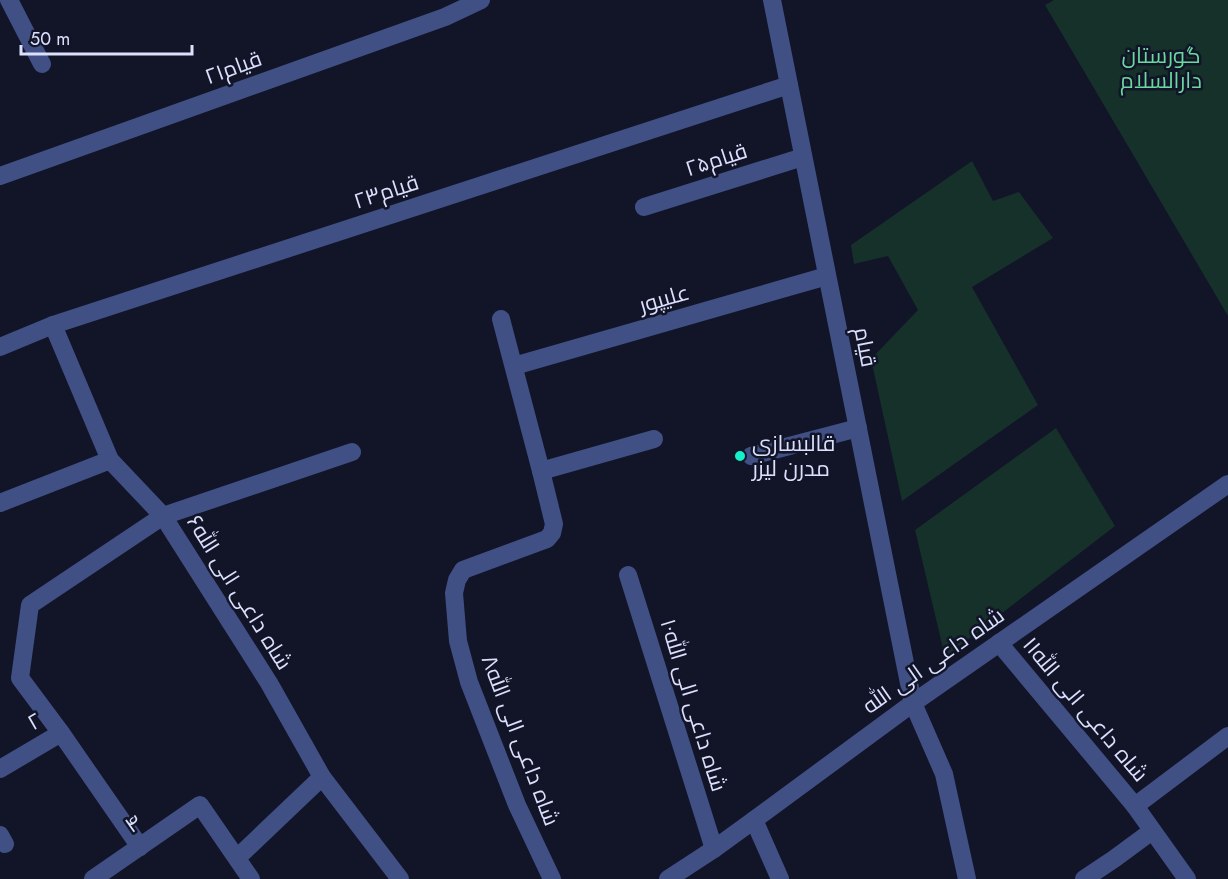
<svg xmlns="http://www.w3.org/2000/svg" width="1228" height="879" font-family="Jost,Cairo,sans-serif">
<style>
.green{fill:#153129}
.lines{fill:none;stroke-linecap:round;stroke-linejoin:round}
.minor{stroke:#405084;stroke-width:18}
.poi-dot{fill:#14f0c8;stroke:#121428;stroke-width:2}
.labels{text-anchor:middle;stroke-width:5;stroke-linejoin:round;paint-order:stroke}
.park-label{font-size:22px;fill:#6ad99f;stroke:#121428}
.street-label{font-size:22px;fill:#dbe0fd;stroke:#121428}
.poi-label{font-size:22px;fill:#dbe0fd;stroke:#121428;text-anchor:start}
</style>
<rect width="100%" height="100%" fill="#121428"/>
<g class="green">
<polygon points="1054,0 1228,0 1228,316 1045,5"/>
<polygon points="972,161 993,201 1019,192 1053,238 972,287 1038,405 902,501 871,359 918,310 888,256 854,264 851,245"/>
<polygon points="1056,428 1115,526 945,657 915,530"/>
</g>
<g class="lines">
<g class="minor">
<polyline points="9,0 42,64"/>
<polyline points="772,0 913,703 944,774 967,879"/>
<polyline points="0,176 445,17 481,0"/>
<polyline points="644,207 803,157"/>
<polyline points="501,319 541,471 554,524 552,533 547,539 463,570 457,580 454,593 458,641 469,682 517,805 552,879"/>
<polyline points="53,325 110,460 163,516 269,683 322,777 400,879"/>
<polyline points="0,347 53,325 789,85"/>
<polyline points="514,366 827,276"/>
<polyline points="751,456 858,428"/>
<polyline points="541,471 654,439"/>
<polyline points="0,503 110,460"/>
<polyline points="628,575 714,849"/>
<polyline points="999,643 1135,806 1187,879"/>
<polyline points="0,769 61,733"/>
<polyline points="1135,806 1228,736"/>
<polyline points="754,820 780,879"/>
<polyline points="0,835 5,844"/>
<polyline points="140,847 61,733 20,678 30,605 163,516 352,452"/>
<polyline points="237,858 322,777"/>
<polyline points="93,879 200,805 251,879"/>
<polyline points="668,879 714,849 754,820 913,703 1228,484"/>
<polyline points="1084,879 1114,859 1152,831"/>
</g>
</g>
<circle class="poi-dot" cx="740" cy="456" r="6"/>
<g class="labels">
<g class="park-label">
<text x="1161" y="63">گورستان<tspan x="1161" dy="25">دارالسلام</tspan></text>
</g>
<g class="street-label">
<text transform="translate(233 67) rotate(-20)" y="8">قیام۲۱</text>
<text transform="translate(716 159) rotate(-18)" y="8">قیام۲۵</text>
<text transform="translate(386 191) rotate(-18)" y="8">قیام۲۳</text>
<text transform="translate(664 298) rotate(-16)" y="8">علیپور</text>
<text transform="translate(866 347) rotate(79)" y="8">قیام</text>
<text transform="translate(240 592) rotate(58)" y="8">شاه داعی الی الله۶</text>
<text transform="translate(933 660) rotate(-35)" y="8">شاه داعی الی الله</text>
<text transform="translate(694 705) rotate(73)" y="8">شاه داعی الی الله۱۰</text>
<text transform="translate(1086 709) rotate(50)" y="8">شاه داعی الی الله۱۱</text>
<text transform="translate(34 721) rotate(-30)" y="8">۲</text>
<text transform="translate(521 740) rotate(69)" y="8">شاه داعی الی الله۸</text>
<text transform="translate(133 823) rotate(-35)" y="8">۴</text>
</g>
<g class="poi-label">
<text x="752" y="451">قالبسازی<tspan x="752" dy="25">مدرن لیزر</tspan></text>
</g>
</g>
<path d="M21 45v9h171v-9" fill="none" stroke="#dbe0fd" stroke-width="3"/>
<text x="30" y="45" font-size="18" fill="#dbe0fd" stroke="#121428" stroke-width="4.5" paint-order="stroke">50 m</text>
</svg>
